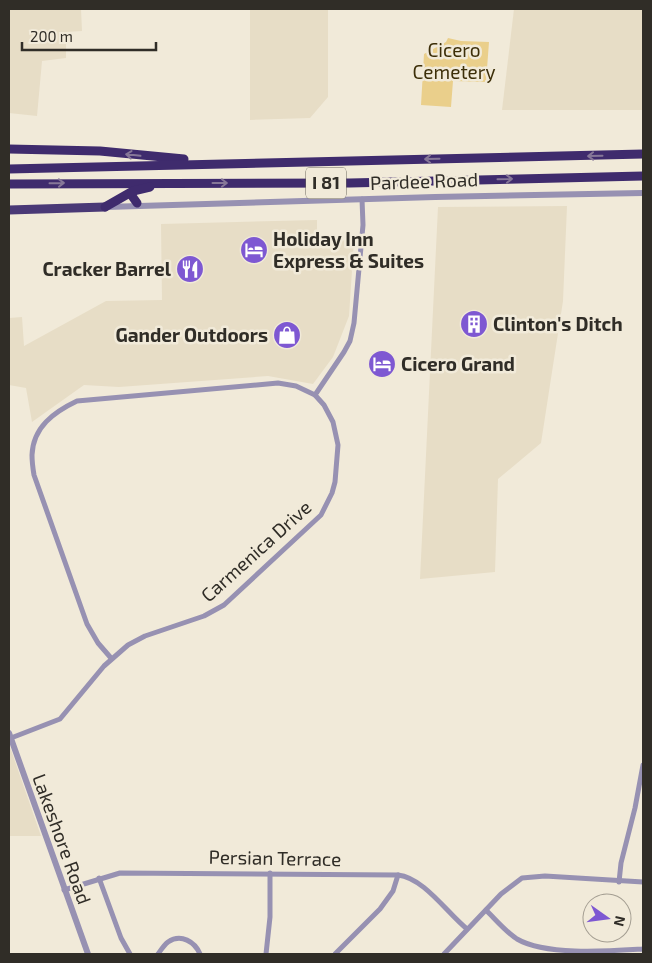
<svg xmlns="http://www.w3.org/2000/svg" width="652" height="963" font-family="'Exo 2',sans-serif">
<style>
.built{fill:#e7ddc6}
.green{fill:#eacf8b}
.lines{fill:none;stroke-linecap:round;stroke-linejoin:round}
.minor{stroke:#9791b2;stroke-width:5}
.tertiary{stroke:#9791b2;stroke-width:6}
.trunk{stroke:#4a3976;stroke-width:9}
.motorway{stroke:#3f2b6d;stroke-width:9}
.oneway{stroke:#867798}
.labels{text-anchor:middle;stroke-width:5;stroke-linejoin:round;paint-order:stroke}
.shield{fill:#f1ead9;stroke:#6a665c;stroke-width:1}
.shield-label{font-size:18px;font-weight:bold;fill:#302d27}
.park-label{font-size:19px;fill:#3d2f09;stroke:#f1ead9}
.street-label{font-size:19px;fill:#302d27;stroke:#f1ead9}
.poi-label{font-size:19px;font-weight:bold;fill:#302d27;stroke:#f1ead9;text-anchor:start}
</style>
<rect width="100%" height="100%" fill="#f1ead9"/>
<g class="built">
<polygon points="9,9 81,9 82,31 66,32 66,58 42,61 37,116 9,113"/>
<polygon points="250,9 328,9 328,97 310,118 250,120"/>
<polygon points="514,9 643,9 643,110 502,110"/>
<polygon points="567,206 563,301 541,443 498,479 495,572 420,579 438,207"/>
<polygon points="317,220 317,242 354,240 349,316 333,357 313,384 268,376 119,387 84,385 32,422 26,388 9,385 9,318 22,317 24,346 106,301 162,300 161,224"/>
<polygon points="9,744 41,836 9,836"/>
</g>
<polygon class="green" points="448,38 461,41 489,42 486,82 453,81 451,107 421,105 424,54 446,42"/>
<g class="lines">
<g class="minor">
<path d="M111 658 98 643 87 624 34 475C33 469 32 462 32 455 33 427 54 412 77 401L278 383 296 386 315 395"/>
<polyline points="11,738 60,719 104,666 128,645 145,636 204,616 224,605 321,515 332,493 335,482 338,445 333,422 324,405 315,395 344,352 350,341 354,323 363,225 362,199"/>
<polyline points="99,878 121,938 130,954"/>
<polyline points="619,882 621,863 635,808 643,765"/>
<path d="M64 890 120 873 398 875C424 878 447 913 467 929"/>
<path d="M486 910C496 920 506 932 517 939 546 956 610 951 643 949"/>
<path d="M158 954C161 950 164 945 168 942 181 933 195 942 200 954"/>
<polyline points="266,954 270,917 270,873"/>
<polyline points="335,954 380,909 393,891 398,875"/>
<polyline points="444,954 501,894 522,878 545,876 643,882"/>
</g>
<g class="tertiary">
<polyline points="106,207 435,197 643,193"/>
<polyline points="9,733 88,954"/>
</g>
<polyline class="trunk" points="9,210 105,207"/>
<g class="motorway">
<polyline points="9,149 100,151 184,159"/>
<polyline points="9,169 643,154"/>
<polyline points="9,184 350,183 643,176"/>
<polyline points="133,191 132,196 137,203"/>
<polyline points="105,207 133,191 150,187"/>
</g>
</g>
<defs><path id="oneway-shaft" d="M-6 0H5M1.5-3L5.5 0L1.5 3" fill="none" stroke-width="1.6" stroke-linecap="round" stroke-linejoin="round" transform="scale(1.25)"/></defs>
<g class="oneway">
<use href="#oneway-shaft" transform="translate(133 155) rotate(-174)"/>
<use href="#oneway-shaft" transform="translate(595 156) rotate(179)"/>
<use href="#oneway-shaft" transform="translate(432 159) rotate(179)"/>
<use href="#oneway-shaft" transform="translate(505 179) rotate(-1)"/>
<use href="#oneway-shaft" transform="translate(57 183) rotate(-1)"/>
<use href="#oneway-shaft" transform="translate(220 183)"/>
</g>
<defs>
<g id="hotel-disc" transform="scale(1.4375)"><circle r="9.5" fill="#7e58d2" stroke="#f1ead9"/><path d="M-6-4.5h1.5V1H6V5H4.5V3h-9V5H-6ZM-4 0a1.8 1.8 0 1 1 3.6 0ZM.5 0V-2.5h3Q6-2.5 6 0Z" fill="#fff"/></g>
<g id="restaurant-disc" transform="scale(1.4375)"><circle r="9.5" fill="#7e58d2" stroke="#f1ead9"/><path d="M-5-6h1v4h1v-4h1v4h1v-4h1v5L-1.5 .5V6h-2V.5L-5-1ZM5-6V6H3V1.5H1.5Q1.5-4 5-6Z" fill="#fff"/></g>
<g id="building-disc" transform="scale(1.4375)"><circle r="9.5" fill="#7e58d2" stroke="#f1ead9"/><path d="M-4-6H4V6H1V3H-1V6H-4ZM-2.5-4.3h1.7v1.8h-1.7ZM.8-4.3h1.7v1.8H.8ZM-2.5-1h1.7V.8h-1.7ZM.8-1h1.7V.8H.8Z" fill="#fff"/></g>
<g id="shop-disc" transform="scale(1.4375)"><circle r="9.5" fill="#7e58d2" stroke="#f1ead9"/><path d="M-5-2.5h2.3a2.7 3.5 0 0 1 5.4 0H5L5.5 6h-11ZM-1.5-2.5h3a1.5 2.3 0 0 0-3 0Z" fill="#fff"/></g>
</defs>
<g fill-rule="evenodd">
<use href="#hotel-disc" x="254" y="250"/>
<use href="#restaurant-disc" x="190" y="269"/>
<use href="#building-disc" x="474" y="324"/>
<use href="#shop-disc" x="287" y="335"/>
<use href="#hotel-disc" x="382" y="364"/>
</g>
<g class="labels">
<rect class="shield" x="306" y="167.5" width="40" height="31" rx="4"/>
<g class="shield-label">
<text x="326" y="189">I 81</text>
</g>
<g class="park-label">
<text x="454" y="57">Cicero<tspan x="454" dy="22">Cemetery</tspan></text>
</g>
<g class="street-label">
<text transform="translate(424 181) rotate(-2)" y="7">Pardee Road</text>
<text transform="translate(256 551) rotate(-42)" y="7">Carmenica Drive</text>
<text transform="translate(62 839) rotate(70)" y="7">Lakeshore Road</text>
<text transform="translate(275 858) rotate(1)" y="7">Persian Terrace</text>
</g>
<g class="poi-label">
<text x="273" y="246">Holiday Inn<tspan x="273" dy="22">Express &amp; Suites</tspan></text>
<text x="171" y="276" text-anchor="end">Cracker Barrel</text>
<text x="493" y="331">Clinton's Ditch</text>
<text x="268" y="342" text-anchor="end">Gander Outdoors</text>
<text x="401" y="371">Cicero Grand</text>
</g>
</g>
<rect width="652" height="963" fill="none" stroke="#302d27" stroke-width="20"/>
<g transform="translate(607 918) rotate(104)"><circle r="24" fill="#f1ead9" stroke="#a49e92"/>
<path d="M0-4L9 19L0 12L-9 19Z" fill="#7e58d2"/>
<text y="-8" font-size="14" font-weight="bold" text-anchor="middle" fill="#302d27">N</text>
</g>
<path d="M22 42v8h134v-8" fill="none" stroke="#302d27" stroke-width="2.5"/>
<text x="30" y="42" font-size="15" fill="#302d27" stroke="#f1ead9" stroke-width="4" paint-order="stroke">200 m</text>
</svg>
